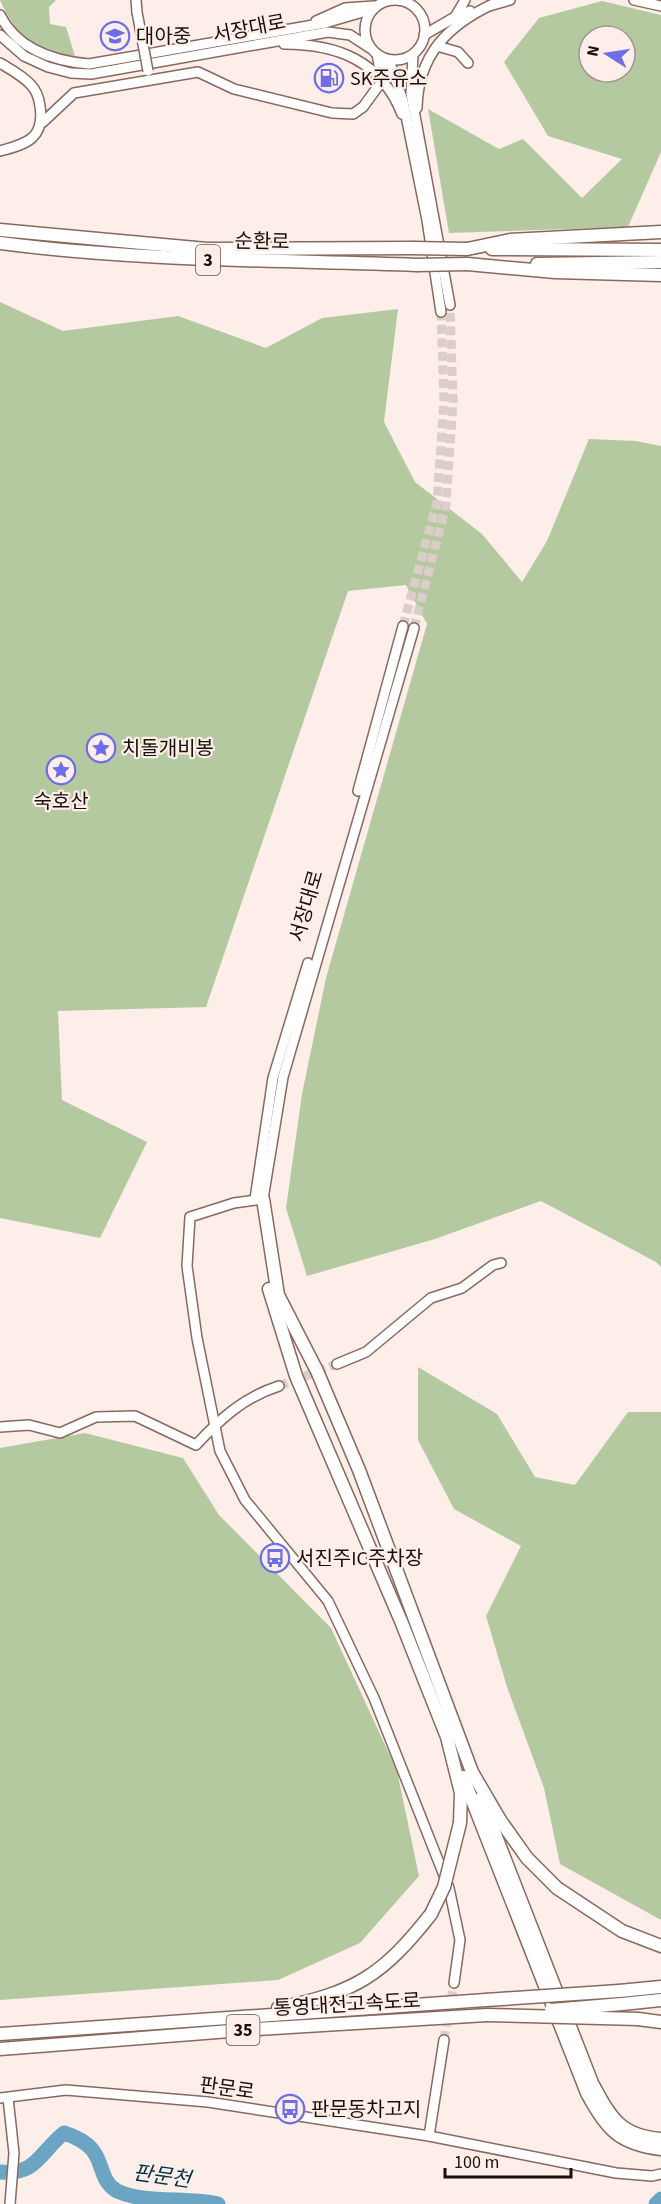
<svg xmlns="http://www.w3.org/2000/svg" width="661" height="2204" font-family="'Source Sans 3','Noto Sans KR',sans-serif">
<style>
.green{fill:#b5c9a0;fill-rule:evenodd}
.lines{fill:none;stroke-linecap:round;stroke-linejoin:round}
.river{stroke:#6ca5c3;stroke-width:15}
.minor-tunnel{stroke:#dbcdc8;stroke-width:9;stroke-dasharray:9 4.5;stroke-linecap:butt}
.minor-casing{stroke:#89695d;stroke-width:12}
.highway-casing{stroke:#89695d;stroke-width:15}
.minor{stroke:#fff;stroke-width:9}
.highway{stroke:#fff;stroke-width:12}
.minor-bridge-casing{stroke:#89695d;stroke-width:12;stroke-linecap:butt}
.highway-bridge-casing{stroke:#89695d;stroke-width:15;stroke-linecap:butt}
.minor-bridge{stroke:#fff;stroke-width:9}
.highway-bridge{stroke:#fff;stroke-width:12}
.labels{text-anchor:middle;stroke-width:4.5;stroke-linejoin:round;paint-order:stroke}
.shield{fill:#fdeee9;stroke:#5f524d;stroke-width:1.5}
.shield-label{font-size:18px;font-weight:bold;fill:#1b0f0a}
.street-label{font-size:20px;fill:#1b0f0a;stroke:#fdeee9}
.poi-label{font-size:20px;fill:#1b0f0a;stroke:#fdeee9;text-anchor:start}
.water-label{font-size:21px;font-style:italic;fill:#003247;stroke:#fdeee9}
</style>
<rect width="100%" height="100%" fill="#fdeee9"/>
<g class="green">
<path d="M0 0H56L49 7 50 24 66 27 75 56C36 51 16 38 0 0Z"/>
<path d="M602 1 661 15V152L628 227 449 233 428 109 499 149 523 139 582 198 622 159 548 136 504 62 539 18ZM589 36H625V72H589Z"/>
<polygon points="0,302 63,331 178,316 266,348 322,318 398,309 384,422 415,482 482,534 522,582 547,541 589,439 636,441 661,446 661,1267 656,1262 541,1201 435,1239 307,1276 286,1208 302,1094 326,978 427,624 406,585 348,591 206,1007 58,1011 62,1100 147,1142 100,1238 0,1218"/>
<polygon points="418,1367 497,1414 535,1477 575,1485 628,1412 661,1412 661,1920 560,1864 544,1788 507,1687 486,1616 521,1546 454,1509 418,1440"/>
<polygon points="85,1433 183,1458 219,1515 331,1628 397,1771 419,1876 360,1943 278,1980 0,2000 0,1448"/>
</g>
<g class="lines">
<g class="river">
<path d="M0 2172C37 2175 39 2153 64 2133 112 2148 92 2176 117 2191 145 2204 186 2197 218 2204"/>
<polyline points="656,2204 661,2199"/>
</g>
<g class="minor-tunnel">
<polyline points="403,626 437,502 444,401 441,312"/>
<polyline points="414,628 446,505 453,402 450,305"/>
<polyline points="279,1386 337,1364"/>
<polyline points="444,2040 454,1983"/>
</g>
<g class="minor-casing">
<g id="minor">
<polyline points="136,0 137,12"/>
<polyline points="634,0 661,6"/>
<circle cx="395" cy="30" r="30"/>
<polyline points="489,6 510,0"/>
<path d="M0 15C17 49 54 61 89 64L325 23 373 9"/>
<polyline points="455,17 465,0"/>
<polyline points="316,21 345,8 374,6"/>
<polyline points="0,35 24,56 48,67 71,73 91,74 328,32 350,35 370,48"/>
<polyline points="424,35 455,17 470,11"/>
<path d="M284 44C338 44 381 61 402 114"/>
<polyline points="437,46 458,52 468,63"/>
<polyline points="377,54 382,81 389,60"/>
<polyline points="413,55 411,94 450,305"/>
<polyline points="389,60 403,101 427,220 441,312"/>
<path d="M0 63C10 69 23 76 31 85 36 90 39 99 40 106 45 138 27 144 0 151"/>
<path d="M417 108C418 55 448 25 493 4"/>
<polyline points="43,122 74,93 198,72 234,89 332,113 353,114 363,107 382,81"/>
<polyline points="414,628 283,1077 263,1199 234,1203 190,1217 187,1266 197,1338 220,1451 245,1500 328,1601 374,1698 449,1888 460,1940 454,1983"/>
<polyline points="358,791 403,626"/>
<polyline points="255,1199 273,1078 308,963"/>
<polyline points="337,1364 366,1352 431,1298 462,1288 493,1265 501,1263"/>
<path d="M0 1427 29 1425 60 1433 96 1417 135 1416 196 1445C220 1419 244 1397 279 1386"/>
<polyline points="0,2098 66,2090 208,2102 429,2136 616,2173 652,2176 661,2174"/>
<polyline points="8,2098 14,2153 10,2204"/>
<polyline points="429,2136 444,2040"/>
</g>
</g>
<g class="highway-casing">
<g id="highway">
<polyline points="0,230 207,249 413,248"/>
<path d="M0 243C138 261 277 260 416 265"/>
<polyline points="467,249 510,240 661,232"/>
<polyline points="492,249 661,250"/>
<polyline points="467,264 555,272 661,275"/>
<polyline points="537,264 661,262"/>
<polyline points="263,1199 278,1295 317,1371 359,1470 472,1772 500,1820 527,1858 557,1888 622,1931 661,1946"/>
<polyline points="269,1289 296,1376 401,1621 447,1737 461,1793 460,1823"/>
<path d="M463 1777 587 2093C606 2129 619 2144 661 2149"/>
<path d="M481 1798 592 2083C610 2116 619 2136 661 2139"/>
<polyline points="619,1991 661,1987"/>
<polyline points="622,2004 661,2000"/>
<path d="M278 2008C355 1993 383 1975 431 1914"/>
<polyline points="638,2019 661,2022"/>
<polyline points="0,2034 486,2000"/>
<polyline points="0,2049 257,2029 487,2015"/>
</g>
</g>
<use href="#minor" class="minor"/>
<use href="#highway" class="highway"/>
<g class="minor-bridge-casing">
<polyline id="minor-bridge" points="137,12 148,71"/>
</g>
<g class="highway-bridge-casing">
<g id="highway-bridge">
<polyline points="413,248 467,249"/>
<polyline points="416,265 467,264"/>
<polyline points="431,1914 444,1887 460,1823"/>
<polyline points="486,2000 619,1991"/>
<polyline points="551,2010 622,2004"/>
<polyline points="487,2015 638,2019"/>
</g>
</g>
<use href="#minor-bridge" class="minor-bridge"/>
<use href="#highway-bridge" class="highway-bridge"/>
</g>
<defs>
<g id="school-ring" transform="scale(1.5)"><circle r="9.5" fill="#fdeee9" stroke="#6d6ee8" stroke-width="1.5"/><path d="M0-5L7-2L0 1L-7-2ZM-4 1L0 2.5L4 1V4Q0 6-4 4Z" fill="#6d6ee8"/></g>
<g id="fuel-ring" transform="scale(1.5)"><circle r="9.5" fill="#fdeee9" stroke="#6d6ee8" stroke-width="1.5"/><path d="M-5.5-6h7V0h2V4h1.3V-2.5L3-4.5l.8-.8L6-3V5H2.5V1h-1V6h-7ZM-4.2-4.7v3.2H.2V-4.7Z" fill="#6d6ee8"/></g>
<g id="sight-ring" transform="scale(1.5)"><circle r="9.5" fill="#fdeee9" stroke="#6d6ee8" stroke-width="1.5"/><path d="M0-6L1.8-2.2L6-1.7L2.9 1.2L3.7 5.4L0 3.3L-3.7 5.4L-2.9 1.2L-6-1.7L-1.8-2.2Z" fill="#6d6ee8"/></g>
<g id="bus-ring" transform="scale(1.5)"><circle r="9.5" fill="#fdeee9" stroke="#6d6ee8" stroke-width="1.5"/><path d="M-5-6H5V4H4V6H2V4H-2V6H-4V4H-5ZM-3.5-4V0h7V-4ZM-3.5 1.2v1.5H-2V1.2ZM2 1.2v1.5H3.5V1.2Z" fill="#6d6ee8"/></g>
</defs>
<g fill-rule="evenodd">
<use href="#school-ring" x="115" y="36"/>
<use href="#fuel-ring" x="329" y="78"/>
<use href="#sight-ring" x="101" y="748"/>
<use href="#sight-ring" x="61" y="770"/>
<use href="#bus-ring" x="275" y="1558"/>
<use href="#bus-ring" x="290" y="2109"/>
</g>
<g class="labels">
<g class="shield">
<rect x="196" y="245" width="24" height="30" rx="4.5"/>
<rect x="226.5" y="2015" width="33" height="30" rx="4.5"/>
</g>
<g class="shield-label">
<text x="208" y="266">3</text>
<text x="243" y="2036">35</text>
</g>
<g class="street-label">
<text transform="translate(249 28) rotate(-11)" y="7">서장대로</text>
<text transform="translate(262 241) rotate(1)" y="7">순환로</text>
<text transform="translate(306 906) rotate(-74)" y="7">서장대로</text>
<text transform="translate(347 2004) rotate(-3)" y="7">통영대전고속도로</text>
<text transform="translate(227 2088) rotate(8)" y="7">판문로</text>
</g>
<g class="poi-label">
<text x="136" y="43">대아중</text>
<text x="350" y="85">SK주유소</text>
<text x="122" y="755">치돌개비봉</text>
<text x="61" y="808" text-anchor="middle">숙호산</text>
<text x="296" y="1565">서진주IC주차장</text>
<text x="311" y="2116">판문동차고지</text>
</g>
<g class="water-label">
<text transform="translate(162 2176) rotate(8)" y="7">판문천</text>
</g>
</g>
<g transform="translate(607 54) rotate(282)"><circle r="28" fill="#fdeee9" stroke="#a39590" stroke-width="1.5"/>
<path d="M0-4.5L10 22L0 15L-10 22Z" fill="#6d6ee8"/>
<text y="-9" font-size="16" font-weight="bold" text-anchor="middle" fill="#1b0f0a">N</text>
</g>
<path d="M445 2168v9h126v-9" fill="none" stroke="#1b0f0a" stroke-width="3"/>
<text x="454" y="2168" font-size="18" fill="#1b0f0a" stroke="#fdeee9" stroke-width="4.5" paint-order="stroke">100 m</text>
</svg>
